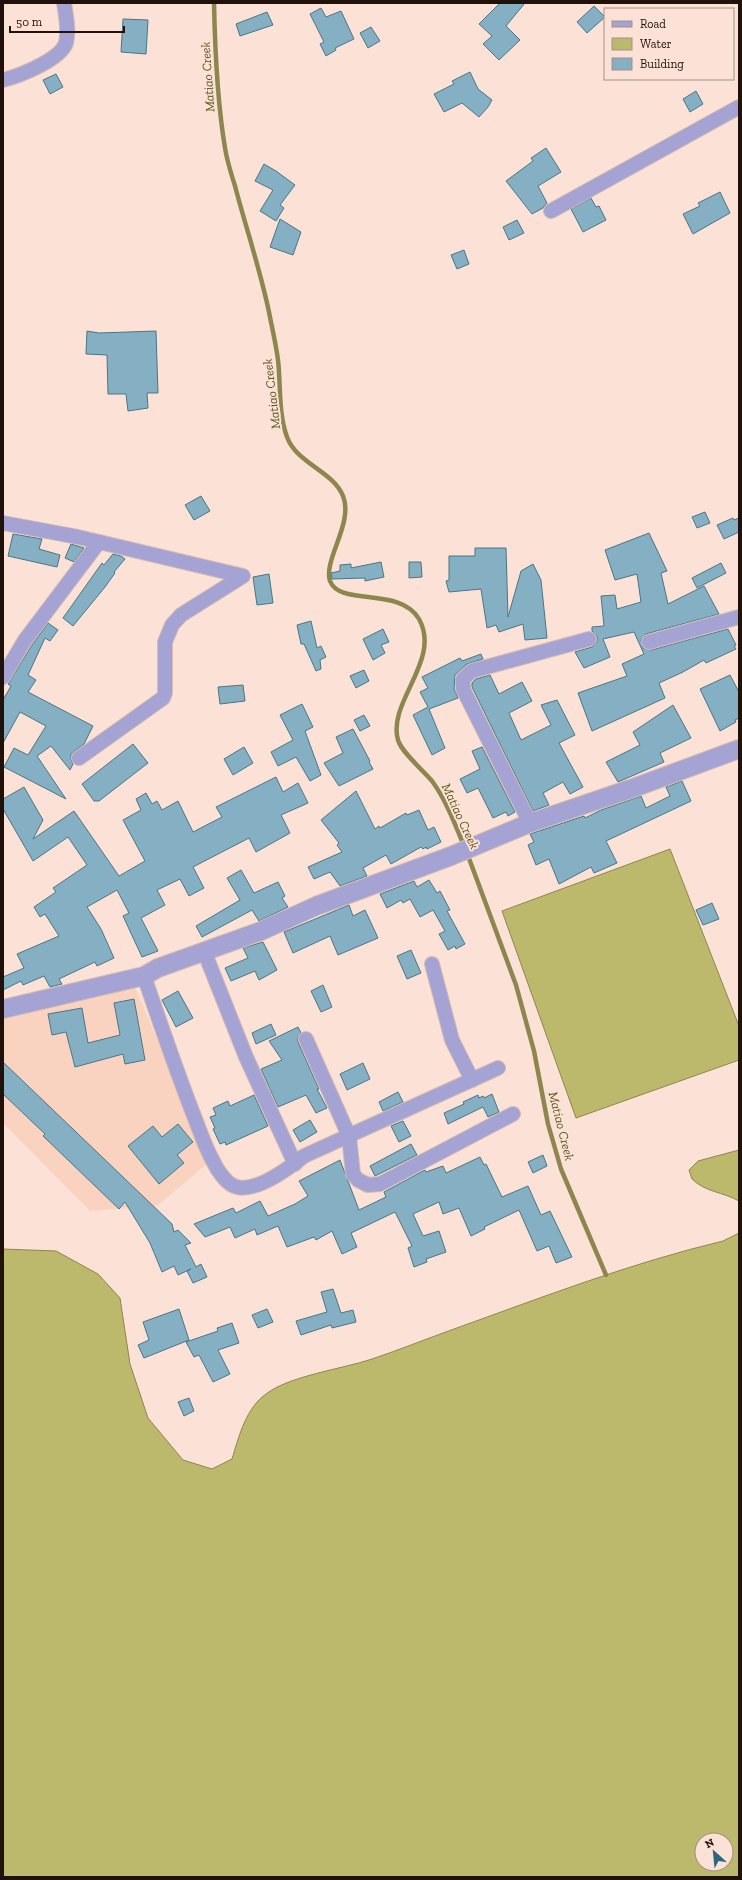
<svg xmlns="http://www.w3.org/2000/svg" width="742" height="1880" font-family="'Zilla Slab',serif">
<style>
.built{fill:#fad3c0}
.water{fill:#bcb96c;stroke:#8d874f;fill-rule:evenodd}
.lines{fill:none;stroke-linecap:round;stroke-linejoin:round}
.stream{stroke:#8d874f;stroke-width:4.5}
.building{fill:#85b0c3;stroke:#4b7586}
.minor-casing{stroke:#d4bdb1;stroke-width:16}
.tertiary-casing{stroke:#d4bdb1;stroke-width:20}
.minor{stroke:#a5a2d4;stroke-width:14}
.tertiary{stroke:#a5a2d4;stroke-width:18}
.labels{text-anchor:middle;stroke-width:4;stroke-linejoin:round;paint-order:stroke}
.water-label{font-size:13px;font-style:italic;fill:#5b581f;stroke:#fce2d6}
</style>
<rect width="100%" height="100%" fill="#fce2d6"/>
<polygon class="built" points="132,980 209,1162 157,1206 90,1211 3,1123 3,1008"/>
<g class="water">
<polygon points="670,849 739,1026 739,1060 576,1118 502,911"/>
<path d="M739 1150V1201C723 1192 705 1192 692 1179L689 1170 698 1161Z"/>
<path d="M739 1233V1877H3V1249L56 1251 98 1274 120 1298 130 1364 148 1418 183 1460 212 1469 232 1459C239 1436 246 1408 266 1394 289 1376 342 1369 372 1359 399 1350 426 1339 454 1329 543 1297 631 1263 723 1241ZM702 1840H726V1864H702Z"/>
</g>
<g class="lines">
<g class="stream">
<path d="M214 3C215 52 217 100 225 148 227 161 231 173 235 186 246 228 260 269 269 312 272 328 276 344 278 360 281 385 278 412 287 437 297 464 333 471 343 496 354 523 323 560 330 581 340 607 400 586 419 619 442 660 387 702 398 740 402 753 423 770 432 781 446 800 455 824 464 846"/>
<polyline points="467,853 516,985 534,1051 548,1124 561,1169 606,1275"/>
</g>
</g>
<g class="building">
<polygon points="500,3 525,3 506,26 520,40 499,60 483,44 492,36 479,24"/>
<polygon points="594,6 605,17 587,33 577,22"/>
<polygon points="321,8 326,17 341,11 354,39 335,48 336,50 326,56 320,44 324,42 310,14"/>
<polygon points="267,12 273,25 240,36 236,24"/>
<polygon points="123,19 148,20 146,54 121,52"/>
<polygon points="371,27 380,41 368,48 360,33"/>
<polygon points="470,72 478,89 492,100 488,107 479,117 462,103 444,112 434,94 454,84 452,81"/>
<polygon points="56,74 63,87 50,94 43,80"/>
<polygon points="696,91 703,104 690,112 683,99"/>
<polygon points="546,148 561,172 538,186 547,203 543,208 532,214 506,181 533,161 531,158"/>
<polygon points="264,164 276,171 295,185 280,205 284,208 276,221 260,211 273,190 255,181"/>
<polygon points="720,192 730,213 693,234 683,214 700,206 698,203"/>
<polygon points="591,198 596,207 599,206 606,220 583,232 571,209"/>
<polygon points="280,219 301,232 293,255 270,247"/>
<polygon points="517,220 524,233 509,240 503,227"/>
<polygon points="464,250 469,264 457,269 451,255"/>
<polygon points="87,331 99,333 156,331 158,393 147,393 148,408 128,411 126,394 108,394 107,355 86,354"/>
<polygon points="201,496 210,511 194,520 185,505"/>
<polygon points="705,512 710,523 697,528 692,517"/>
<polygon points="733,518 734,520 739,518 739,532 724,539 717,525"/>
<polygon points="649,533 667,571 661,573 668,604 704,586 719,614 646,634 641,640 643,648 651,650 728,629 736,645 734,646 736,649 706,663 704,660 683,672 659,683 665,698 592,731 578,693 627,676 622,664 644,654 634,632 603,639 610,657 584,668 575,652 592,647 597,642 597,636 592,631 592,627 604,626 601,596 615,595 617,609 641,602 637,574 615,580 605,550"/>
<polygon points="13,534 42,539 39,549 60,555 57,567 8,556"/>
<polygon points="71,544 84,548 74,562 65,558"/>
<polygon points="475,548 506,548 508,617 521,571 533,564 541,580 547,638 525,640 523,624 499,632 496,625 487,628 481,589 449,592 446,581 449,580 449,556 475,556"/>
<polygon points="113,554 121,556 125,559 114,572 115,573 105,587 73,626 63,618 102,563 104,565"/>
<polygon points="381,562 384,577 365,581 365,578 332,579 331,573 340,571 340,565 351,564 351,568"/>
<polygon points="409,562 421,562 422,577 409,578"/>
<polygon points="721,563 726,573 697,588 692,578"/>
<polygon points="269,574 273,603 257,605 253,577"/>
<polygon points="311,621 317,648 321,646 326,657 320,660 321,669 316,671 304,644 301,644 297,625"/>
<polygon points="48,623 58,630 50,641 45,638 28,675 36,680 28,692 93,726 84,744 71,754 71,759 73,764 70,770 51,746 37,756 66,799 4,767 14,748 28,755 46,726 20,712 3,743 3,700 11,686 8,684 32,645"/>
<polygon points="383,629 389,642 381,645 385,653 373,660 363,639"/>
<polygon points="481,654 483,659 467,664 455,675 454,689 458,698 429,709 445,748 432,755 413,715 428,707 420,692 428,688 422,677 460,658 462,661"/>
<polygon points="364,670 369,681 356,688 350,676"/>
<polygon points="490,675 499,694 522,682 532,701 509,713 521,740 551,725 541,705 557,700 575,735 559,743 583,787 570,794 563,782 543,793 549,805 533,811 472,687 472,683 476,679"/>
<polygon points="730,675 739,692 739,718 735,720 736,722 720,731 700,689"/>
<polygon points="243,685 245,701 220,704 218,687"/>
<polygon points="302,704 313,727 305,731 321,775 310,781 296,757 278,766 271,752 293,740 280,715"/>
<polygon points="673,705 691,738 660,753 664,762 618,782 606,762 640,745 633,732"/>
<polygon points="364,715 370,726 360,731 354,720"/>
<polygon points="353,729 370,761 369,762 373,769 339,786 324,763 343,753 336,737"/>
<polygon points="133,744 148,763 99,801 94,801 82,784"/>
<polygon points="244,747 253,763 233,775 224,759"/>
<polygon points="482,747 515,812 508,816 506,812 493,818 478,788 467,793 460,779 480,769 472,751"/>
<polygon points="276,777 283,792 298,783 308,803 281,815 290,833 256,852 249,838 193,867 204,888 189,896 180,879 157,890 165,905 141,918 158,951 142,957 123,916 129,913 117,890 87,907 101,929 114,958 97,966 95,962 59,979 62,984 50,987 44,976 23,985 21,981 3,990 3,977 24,968 17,954 59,936 45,914 40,917 34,907 56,892 53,888 87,865 68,837 33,861 3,809 3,799 24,787 43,820 33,839 74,811 119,876 145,861 123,820 141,810 136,799 146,793 152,804 157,801 162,810 178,801 193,832 222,817 216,807"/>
<polygon points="682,781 691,801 606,841 617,863 594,873 591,867 559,884 549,859 536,865 528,845 534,842 530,834 584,816 585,818 601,810 641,796 646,808 670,796 666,787"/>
<polygon points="356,791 375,829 379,826 380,828 406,813 407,815 419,810 428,830 434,827 441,842 427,849 426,847 423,849 421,847 391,864 386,855 363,868 367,876 340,886 330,872 314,879 308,867 342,852 337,845 339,843 321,820"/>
<polygon points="241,870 254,893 278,882 285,896 282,898 288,907 259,921 252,910 202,937 196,926 240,900 227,878"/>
<polygon points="429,880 437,893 440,891 450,910 447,911 465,944 456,949 455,946 448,950 439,934 445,931 433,910 420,917 410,899 403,903 401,900 387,908 380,894 414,881 417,887"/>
<polygon points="712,903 719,919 703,925 696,910"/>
<polygon points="349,905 353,916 365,910 378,938 338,955 330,936 293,953 284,932"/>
<polygon points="263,942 277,970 259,980 255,971 231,981 225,968 248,958 243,948"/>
<polygon points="411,950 421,973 407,979 397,956"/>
<polygon points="323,985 332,1007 321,1012 311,991"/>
<polygon points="178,991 193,1018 176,1027 162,1000"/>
<polygon points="134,999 145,1060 125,1064 123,1054 75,1067 66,1032 52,1035 48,1014 82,1008 88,1043 120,1035 114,1003"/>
<polygon points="271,1024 276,1035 256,1044 252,1033"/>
<polygon points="298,1027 301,1033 298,1038 298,1042 319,1089 317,1089 327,1108 316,1113 306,1095 278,1107 261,1069 282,1060 269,1041"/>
<polygon points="3,1062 172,1224 174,1232 178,1230 191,1243 185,1245 196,1267 201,1264 207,1277 193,1283 187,1271 191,1269 178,1275 174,1266 162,1272 150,1243 125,1202 119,1209 43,1136 45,1134 3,1094"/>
<polygon points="363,1063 370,1079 347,1090 340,1074"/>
<polygon points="398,1092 403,1102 383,1111 379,1102"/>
<polygon points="492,1094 499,1112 488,1117 483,1107 448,1124 444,1113 464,1104 463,1102 478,1095 479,1098 483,1096 484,1098"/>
<polygon points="254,1095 268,1126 226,1145 225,1142 220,1144 213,1129 215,1128 210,1117 216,1115 213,1108 228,1101 230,1106"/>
<polygon points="310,1120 317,1132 300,1142 293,1130"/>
<polygon points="403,1121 411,1136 399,1142 391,1126"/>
<polygon points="178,1124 193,1142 177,1155 184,1163 159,1184 128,1146 153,1126 162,1137"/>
<polygon points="411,1144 417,1155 375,1176 370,1166"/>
<polygon points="543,1155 547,1166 533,1173 528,1162"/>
<polygon points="480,1157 484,1165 486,1164 502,1197 528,1186 541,1215 550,1211 572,1257 556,1263 549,1246 537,1251 519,1210 484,1227 485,1229 471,1236 459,1208 443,1214 439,1202 413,1214 423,1236 439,1231 446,1252 426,1259 427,1262 414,1267 408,1248 412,1246 395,1212 351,1233 357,1247 342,1254 332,1231 316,1240 314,1237 287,1247 278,1226 257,1235 255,1229 235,1238 230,1227 205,1237 194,1224 233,1208 236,1213 260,1201 268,1216 295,1204 308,1196 299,1181 340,1160 359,1210 386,1197 384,1192 425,1170 426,1172 443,1166 446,1173"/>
<polygon points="333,1289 341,1313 353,1310 356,1322 332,1328 331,1325 301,1335 296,1321 327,1312 321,1292"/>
<polygon points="179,1309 189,1340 144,1358 138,1345 149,1340 143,1322"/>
<polygon points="267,1309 273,1322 258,1328 252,1315"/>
<polygon points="232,1323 239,1343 218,1350 230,1374 213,1382 199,1355 194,1357 186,1342 218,1331 217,1328"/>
<polygon points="189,1398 194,1411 184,1416 178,1402"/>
</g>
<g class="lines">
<g class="minor-casing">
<g id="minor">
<path d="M3 80C19 76 60 60 66 43 69 30 66 16 64 3"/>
<polyline points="551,211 739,107"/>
<polyline points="3,523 78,537 243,576 181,615 172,625 165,642 165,693 163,698 79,758"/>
<polyline points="649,642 739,617"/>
<polyline points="3,677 25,640 99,542"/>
<polyline points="530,823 463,689 463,679 472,671 589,639"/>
<polyline points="204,951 246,1057 295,1164"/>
<polyline points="432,964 452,1040 472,1080"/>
<path d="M144 976C160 1023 176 1070 194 1116 200 1131 205 1147 213 1161 217 1170 227 1185 237 1187 257 1192 289 1168 304 1156L498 1068"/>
<polyline points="306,1039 349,1136 353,1174 358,1180 368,1185 380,1184 513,1114"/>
</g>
</g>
<g class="tertiary-casing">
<polyline id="tertiary" points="3,1009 144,976 158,968 261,931 316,906 451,856 530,823 636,787 739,749"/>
</g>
<use href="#minor" class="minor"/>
<use href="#tertiary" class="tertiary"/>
</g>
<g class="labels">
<g class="water-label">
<text transform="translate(207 77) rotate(-94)" y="5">Matiao Creek</text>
<text transform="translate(271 394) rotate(-97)" y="5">Matiao Creek</text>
<text transform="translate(461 816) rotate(65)" y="5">Matiao Creek</text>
<text transform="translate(562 1126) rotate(76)" y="5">Matiao Creek</text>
</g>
</g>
<rect width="742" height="1880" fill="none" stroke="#20120b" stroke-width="8"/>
<rect x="604" y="8" width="130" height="72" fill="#fce2d6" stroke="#a48f85"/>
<rect x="612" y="21" width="20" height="6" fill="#a5a2d4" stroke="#a48f85"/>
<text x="640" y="28" font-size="12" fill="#20120b">Road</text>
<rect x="612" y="38" width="20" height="12" fill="#bcb96c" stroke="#a48f85"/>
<text x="640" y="48" font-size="12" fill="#20120b">Water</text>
<rect x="612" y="58" width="20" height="12" fill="#85b0c3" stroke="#a48f85"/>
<text x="640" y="68" font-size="12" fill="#20120b">Building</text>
<g transform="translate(714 1852) rotate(333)"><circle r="19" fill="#fce2d6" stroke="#a48f85"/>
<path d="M0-3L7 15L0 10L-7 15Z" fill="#2b677e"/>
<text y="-6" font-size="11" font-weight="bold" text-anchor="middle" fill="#20120b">N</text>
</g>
<path d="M10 26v6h114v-6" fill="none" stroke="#20120b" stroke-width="2"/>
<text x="16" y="26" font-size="12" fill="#20120b" stroke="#fce2d6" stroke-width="3" paint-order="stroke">50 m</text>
</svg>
